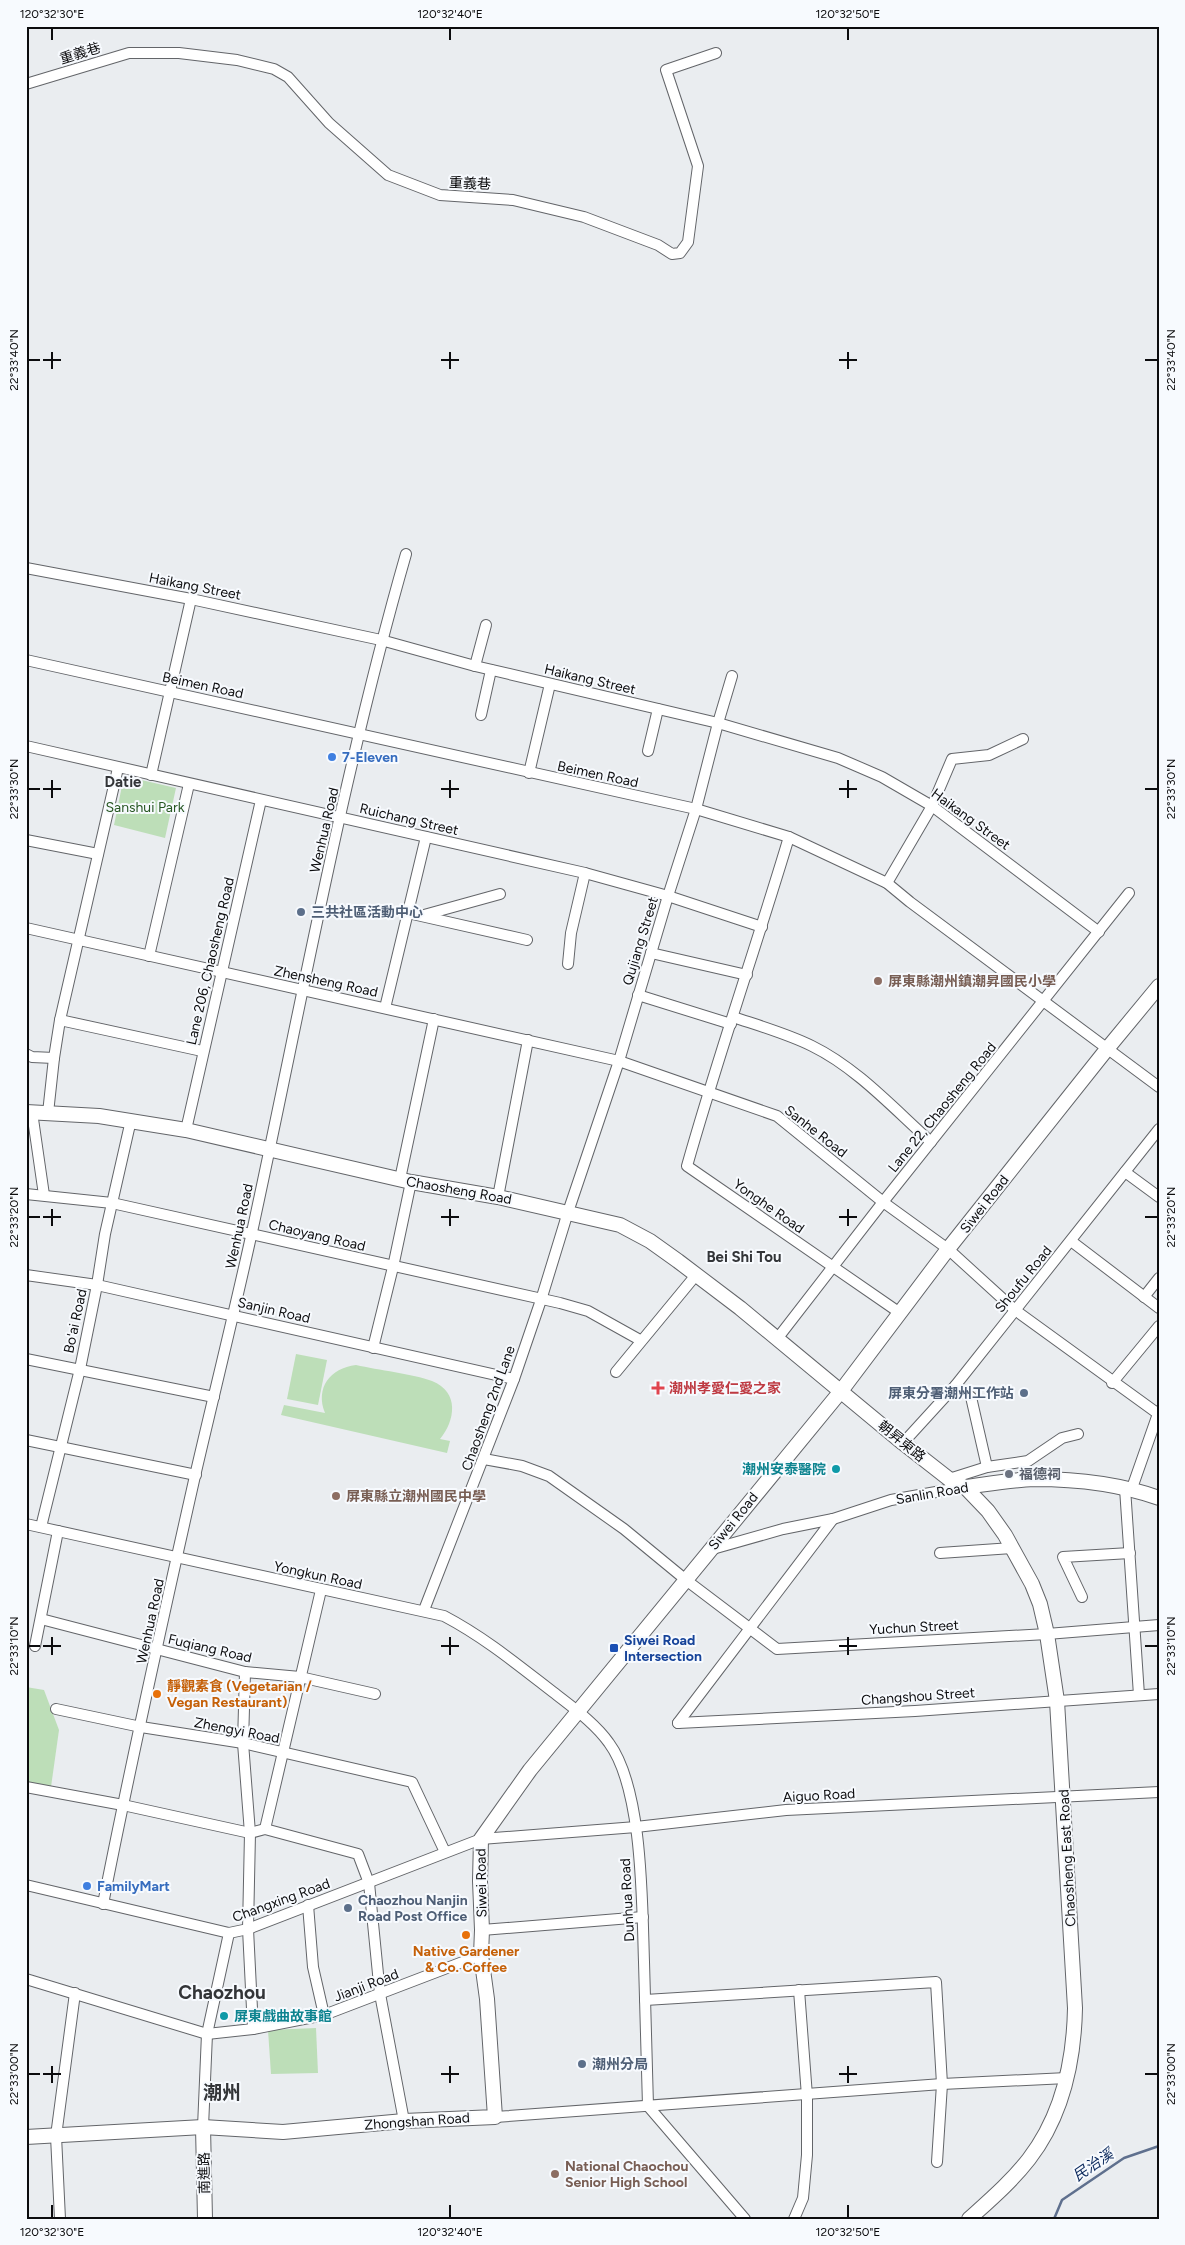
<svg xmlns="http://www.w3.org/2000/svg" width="1185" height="2245" font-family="Figtree,'Noto Sans TC',sans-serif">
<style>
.green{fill:#bddeb8}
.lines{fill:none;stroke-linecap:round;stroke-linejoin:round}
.stream{stroke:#5f708e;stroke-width:2.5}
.street-casing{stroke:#636569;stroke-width:12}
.secondary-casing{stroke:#636569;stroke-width:16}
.street{stroke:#fff;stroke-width:10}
.secondary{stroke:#fff;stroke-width:14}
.ticks{fill:none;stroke:#0c0c0e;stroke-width:2}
.shop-dot{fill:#3f7fe0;stroke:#f7fafe;stroke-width:2}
.service-dot{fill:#5c6f8a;stroke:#f7fafe;stroke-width:2}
.education-dot{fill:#8d6e63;stroke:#f7fafe;stroke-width:2}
.health-dot{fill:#e0444e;stroke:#f7fafe;stroke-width:2}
.culture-dot{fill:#0f9aa8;stroke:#f7fafe;stroke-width:2}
.worship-dot{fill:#6b7280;stroke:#f7fafe;stroke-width:2}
.transit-dot{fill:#1a4fb4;stroke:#f7fafe;stroke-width:2}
.food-dot{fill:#e8710a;stroke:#f7fafe;stroke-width:2}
.labels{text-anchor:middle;stroke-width:4;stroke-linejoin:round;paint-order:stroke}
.street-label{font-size:14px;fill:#0c0c0e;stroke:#f7fafe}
.shop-label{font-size:14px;font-weight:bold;fill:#366cbe;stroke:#f7fafe;text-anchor:start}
.park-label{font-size:14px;fill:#275722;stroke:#f7fafe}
.service-label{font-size:14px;font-weight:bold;fill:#4e5e75;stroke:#f7fafe;text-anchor:start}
.education-label{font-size:14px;font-weight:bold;fill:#785e54;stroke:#f7fafe;text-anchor:start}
.health-label{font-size:14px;font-weight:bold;fill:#be3a42;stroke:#f7fafe;text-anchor:start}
.culture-label{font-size:14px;font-weight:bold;fill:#0d838f;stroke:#f7fafe;text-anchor:end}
.worship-label{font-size:14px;font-weight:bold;fill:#5b616d;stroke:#f7fafe;text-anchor:start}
.transit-label{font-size:14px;font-weight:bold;fill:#164399;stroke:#f7fafe;text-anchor:start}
.food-label{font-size:14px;font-weight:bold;fill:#c56008;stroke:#f7fafe;text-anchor:start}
.neighbourhood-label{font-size:15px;font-weight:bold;fill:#333538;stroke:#f7fafe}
.water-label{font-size:15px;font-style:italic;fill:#0a285b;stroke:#f7fafe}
.district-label{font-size:19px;font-weight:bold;fill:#333538;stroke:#f7fafe}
.neatline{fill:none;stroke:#0c0c0e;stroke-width:2}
.ticks-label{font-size:12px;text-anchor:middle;fill:#0c0c0e}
</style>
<rect width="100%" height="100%" fill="#eaedf0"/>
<g class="green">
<polygon points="124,776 176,788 165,838 114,825"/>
<polygon points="296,1354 327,1360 318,1405 287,1399"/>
<path d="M356 1365C378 1370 413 1374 432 1381 460 1392 455 1421 440 1439L450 1441 447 1453 281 1415 284 1405 325 1413C315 1388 330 1368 356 1365Z"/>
<polygon points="26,1687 44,1690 59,1730 51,1787 26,1782"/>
<polygon points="316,2028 318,2073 271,2074 268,2030"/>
</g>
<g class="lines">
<polyline class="stream" points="1054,2219 1062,2200 1124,2158 1159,2146"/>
<g class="street-casing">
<g id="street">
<polyline points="26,84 129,53 179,53 237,60 274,69 288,77 329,123 388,175 440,195 513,200 584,217 658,245 672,254 680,253 688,242 698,166 666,70 716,53"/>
<polyline points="26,568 191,599 381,640 475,666 718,723 838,758 882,777 932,806 1099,932"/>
<polyline points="26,660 696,809 789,837 887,883 910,902 1159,1087"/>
<polyline points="475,666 486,625"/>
<polyline points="481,715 491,670"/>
<polyline points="26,746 585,873 668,896 762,927"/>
<polyline points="648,751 658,709"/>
<polyline points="529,773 550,684"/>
<polyline points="151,775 191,599"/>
<path d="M789 837C756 947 718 1056 687 1166L900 1313"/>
<polyline points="26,840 98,854"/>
<polyline points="887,883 932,806 952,759 989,755 1023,739"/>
<polyline points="408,913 527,940"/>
<polyline points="424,915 500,894"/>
<polyline points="26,928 619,1061 777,1116 883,1202 948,1249 1015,1310 1157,1413"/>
<polyline points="651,953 747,975"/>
<polyline points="149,956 189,784"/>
<polyline points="568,964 571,933 585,873"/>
<polyline points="638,995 731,1024"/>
<polyline points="385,1008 426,837"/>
<path d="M733 1017C760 1026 788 1034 812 1046 857 1068 894 1109 931 1142"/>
<polyline points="60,1020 202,1051"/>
<polyline points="26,1054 32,1057 54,1058"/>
<polyline points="32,1112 44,1195"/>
<polyline points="48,1113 54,1058 60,1020 118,768"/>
<polyline points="186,1130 261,800"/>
<polyline points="1125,1172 1159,1197"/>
<polyline points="400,1179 434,1019"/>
<polyline points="26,1194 112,1203 560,1303 588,1311 640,1340"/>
<polyline points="498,1197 528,1040"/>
<polyline points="1071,1241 1159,1308"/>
<polyline points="26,1275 97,1285 514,1379"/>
<polyline points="1144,1297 1159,1278"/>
<polyline points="777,1339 883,1202 1129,893"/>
<polyline points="373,1348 393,1267 411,1182"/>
<polyline points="26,1359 214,1397"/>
<polyline points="616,1372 696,1275"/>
<polyline points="1112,1383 1159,1326"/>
<polyline points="955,1386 971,1397 987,1467"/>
<polyline points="26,1440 196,1475"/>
<polyline points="903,1443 955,1386 1159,1129"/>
<polyline points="484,1459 522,1466 549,1476 624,1529 686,1580 777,1649 1047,1634 1159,1625"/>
<polyline points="949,1479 987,1467 1028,1461 1062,1438 1078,1434"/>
<polyline points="1125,1488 1139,1695"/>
<polyline points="1132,1488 1159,1411"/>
<path d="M26 1524 444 1616C484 1637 518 1665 553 1692 572 1707 595 1723 609 1743 643 1789 642 1904 644 1962 645 2010 647 2058 648 2106"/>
<polyline points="41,1527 80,1369 97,1285 105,1234 131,1120"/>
<polyline points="709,1550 783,1529 833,1519 891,1500 964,1487"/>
<polyline points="940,1553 1012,1548"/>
<polyline points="1082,1597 1063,1557 1130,1553"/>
<polyline points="424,1610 514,1379 541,1300 568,1212 619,1061 668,896 696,809 718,723 732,676"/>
<polyline points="41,1619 245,1672 300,1677 375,1694"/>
<polyline points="35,1646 58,1531"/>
<polyline points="245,1672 243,1743 250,1833 248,1929 253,2029"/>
<polyline points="56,1709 141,1727 243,1743 412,1782 445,1852"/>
<polyline points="678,1723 915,1711 1159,1694"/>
<polyline points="678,1723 833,1519"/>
<polyline points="26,1787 123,1805 250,1833 265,1829 358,1854 369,1883 380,1994 404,2121"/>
<polyline points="265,1829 321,1590"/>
<polyline points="26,1885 229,1933 248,1929 481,1839 636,1827 786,1810 1159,1792"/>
<path d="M103 1904C131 1761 163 1618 195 1476 214 1394 234 1314 252 1232 301 1006 342 777 406 554"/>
<polyline points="308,1905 313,1967 324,2015"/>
<polyline points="482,1930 643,1917"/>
<polyline points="26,1979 207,2034 253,2029 324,2015 481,1955"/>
<polyline points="645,2000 936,1982 942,2084 937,2162"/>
<polyline points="648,2106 745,2219"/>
<polyline points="495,2117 942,2084 1067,2078"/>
<polyline points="203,2127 207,2034 229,1933"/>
<polyline points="60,2219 56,2136 75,1993"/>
<polyline points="794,2219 803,2198 807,2155 807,2096 799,1990"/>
</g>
</g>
<g class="secondary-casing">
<g id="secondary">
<path d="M26 1112 99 1116 186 1130 411 1182 498 1197 620 1225 650 1241 678 1261 740 1308 903 1443 949 1479 965 1487 988 1511 1005 1535 1032 1584 1040 1604 1047 1634 1057 1701 1075 2008C1074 2061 1062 2116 1029 2159 1012 2181 990 2200 969 2219"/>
<path d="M965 1487C988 1484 1011 1480 1034 1479 1076 1479 1120 1484 1159 1498"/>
<polyline points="203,2127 205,2219"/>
<polyline points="26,2137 203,2127 283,2132 404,2121 495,2117 487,1999 481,1955 482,1930 480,1881 481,1839 530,1770 841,1391 948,1249 1107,1049 1159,986"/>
</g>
</g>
<use href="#street" class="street"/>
<use href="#secondary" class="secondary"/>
</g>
<path class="ticks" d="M52 28V40M450 28V40M848 28V40M52 352V369M450 352V369M848 352V369M28 360H40M43 360H61M441 360H459M839 360H857M1145 360H1158M52 780V798M450 780V798M848 780V798M28 789H40M43 789H61M441 789H459M839 789H857M1145 789H1158M52 1209V1226M450 1209V1226M848 1209V1226M28 1217H40M43 1217H61M441 1217H459M839 1217H857M1145 1217H1158M52 1637V1655M450 1637V1655M848 1637V1655M28 1646H40M43 1646H61M441 1646H459M839 1646H857M1145 1646H1158M52 2066V2083M450 2066V2083M848 2066V2083M28 2074H40M43 2074H61M441 2074H459M839 2074H857M1145 2074H1158M52 2205V2218M450 2205V2218M848 2205V2218"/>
<g class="shop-dot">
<circle cx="332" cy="757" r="5"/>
<circle cx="87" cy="1886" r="5"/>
</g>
<g class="service-dot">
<circle cx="301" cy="912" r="5"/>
<circle cx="1024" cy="1393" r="5"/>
<circle cx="348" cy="1908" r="5"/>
<circle cx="582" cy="2064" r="5"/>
</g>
<g class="education-dot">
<circle cx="878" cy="981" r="5"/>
<circle cx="336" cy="1496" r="5"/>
<circle cx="555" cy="2174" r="5"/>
</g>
<path class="health-dot" d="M655.5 1380.5h5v5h5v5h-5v5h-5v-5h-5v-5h5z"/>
<g class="culture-dot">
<circle cx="836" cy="1469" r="5"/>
<circle cx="224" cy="2016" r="5"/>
</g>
<circle class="worship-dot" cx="1009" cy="1474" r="5"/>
<rect class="transit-dot" x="609" y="1643" width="10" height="10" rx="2.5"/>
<g class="food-dot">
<circle cx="157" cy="1694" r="5"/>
<circle cx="466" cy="1935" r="5"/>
</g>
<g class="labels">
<g class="street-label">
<text transform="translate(80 53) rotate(-17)" y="5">重義巷</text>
<text transform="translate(470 183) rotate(3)" y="5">重義巷</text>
<text transform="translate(195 586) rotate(11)" y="5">Haikang Street</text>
<text transform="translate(590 679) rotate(13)" y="5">Haikang Street</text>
<text transform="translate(203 685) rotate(12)" y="5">Beimen Road</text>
<text transform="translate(598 774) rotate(12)" y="5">Beimen Road</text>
<text transform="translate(409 819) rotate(13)" y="5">Ruichang Street</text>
<text transform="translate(971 819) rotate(36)" y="5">Haikang Street</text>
<text transform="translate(324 830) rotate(-77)" y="5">Wenhua Road</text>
<text transform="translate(640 941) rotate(-73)" y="5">Qujiang Street</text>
<text transform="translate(210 961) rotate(-77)" y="5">Lane 206, Chaosheng Road</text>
<text transform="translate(326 981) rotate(12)" y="5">Zhensheng Road</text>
<text transform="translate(942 1107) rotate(-51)" y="5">Lane 22, Chaosheng Road</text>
<text transform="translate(816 1131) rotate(38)" y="5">Sanhe Road</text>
<text transform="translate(459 1190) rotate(10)" y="5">Chaosheng Road</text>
<text transform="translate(984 1204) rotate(-52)" y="5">Siwei Road</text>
<text transform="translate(769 1206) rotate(35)" y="5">Yonghe Road</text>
<text transform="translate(239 1226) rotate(-78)" y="5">Wenhua Road</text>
<text transform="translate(317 1235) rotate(13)" y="5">Chaoyang Road</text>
<text transform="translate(1023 1279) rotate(-51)" y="5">Shoufu Road</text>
<text transform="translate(274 1310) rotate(13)" y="5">Sanjin Road</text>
<text transform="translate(75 1321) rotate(-78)" y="5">Bo'ai Road</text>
<text transform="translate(488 1408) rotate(-70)" y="5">Chaosheng 2nd Lane</text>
<text transform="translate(902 1441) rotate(39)" y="5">朝昇東路</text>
<text transform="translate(932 1493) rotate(-10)" y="5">Sanlin Road</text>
<text transform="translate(733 1521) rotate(-51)" y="5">Siwei Road</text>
<text transform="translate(318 1575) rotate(12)" y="5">Yongkun Road</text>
<text transform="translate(150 1621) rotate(-78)" y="5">Wenhua Road</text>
<text transform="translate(914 1627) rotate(-3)" y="5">Yuchun Street</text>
<text transform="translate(210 1648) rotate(13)" y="5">Fuqiang Road</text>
<text transform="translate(918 1696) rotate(-4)" y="5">Changshou Street</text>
<text transform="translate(237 1730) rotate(11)" y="5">Zhengyi Road</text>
<text transform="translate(819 1795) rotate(-3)" y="5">Aiguo Road</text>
<text transform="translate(1067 1858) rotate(-93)" y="5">Chaosheng East Road</text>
<text transform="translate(481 1883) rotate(-91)" y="5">Siwei Road</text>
<text transform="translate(281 1900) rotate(-20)" y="5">Changxing Road</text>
<text transform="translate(627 1900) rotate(-93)" y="5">Dunhua Road</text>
<text transform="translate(366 1985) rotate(-21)" y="5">Jianji Road</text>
<text transform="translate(417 2121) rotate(-4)" y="5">Zhongshan Road</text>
<text transform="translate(204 2173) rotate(-91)" y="5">南進路</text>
</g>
<g class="shop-label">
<text x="342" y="762">7-Eleven</text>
<text x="97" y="1891">FamilyMart</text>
</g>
<g class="park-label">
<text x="145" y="812">Sanshui Park</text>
</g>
<g class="service-label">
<text x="311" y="917">三共社區活動中心</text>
<text x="1014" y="1398" text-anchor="end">屏東分署潮州工作站</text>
<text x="358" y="1905">Chaozhou Nanjin<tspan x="358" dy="16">Road Post Office</tspan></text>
<text x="592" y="2069">潮州分局</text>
</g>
<g class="education-label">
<text x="888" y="986">屏東縣潮州鎮潮昇國民小學</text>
<text x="346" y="1501">屏東縣立潮州國民中學</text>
<text x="565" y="2171">National Chaochou<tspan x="565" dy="16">Senior High School</tspan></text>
</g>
<g class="health-label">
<text x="669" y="1393">潮州孝愛仁愛之家</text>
</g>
<g class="culture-label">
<text x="826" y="1474">潮州安泰醫院</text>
<text x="234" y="2021" text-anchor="start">屏東戲曲故事館</text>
</g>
<g class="worship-label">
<text x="1019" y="1479">福德祠</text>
</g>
<g class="transit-label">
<text x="624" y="1645">Siwei Road<tspan x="624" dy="16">Intersection</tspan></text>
</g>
<g class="food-label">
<text x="167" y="1691">靜觀素食 (Vegetarian /<tspan x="167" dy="16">Vegan Restaurant)</tspan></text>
<text x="466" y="1956" text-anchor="middle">Native Gardener<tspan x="466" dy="16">&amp; Co. Coffee</tspan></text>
</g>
<g class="neighbourhood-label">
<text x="123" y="787">Datie</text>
<text x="744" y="1262">Bei Shi Tou</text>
</g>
<g class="water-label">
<text transform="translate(1093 2165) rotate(-34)" y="5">民治溪</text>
</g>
<g class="district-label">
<text x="222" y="1999">Chaozhou</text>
<text x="222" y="2099">潮州</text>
</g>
</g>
<rect width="1185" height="2245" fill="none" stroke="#f7fafe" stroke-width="55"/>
<rect x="28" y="28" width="1130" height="2190" class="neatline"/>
<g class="ticks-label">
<text x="52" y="18">120°32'30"E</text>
<text x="450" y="18">120°32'40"E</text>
<text x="848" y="18">120°32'50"E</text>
<text transform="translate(14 360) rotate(-90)" y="4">22°33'40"N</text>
<text transform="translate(1171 360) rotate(-90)" y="4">22°33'40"N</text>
<text transform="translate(14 789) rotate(-90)" y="4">22°33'30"N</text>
<text transform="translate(1171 789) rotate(-90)" y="4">22°33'30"N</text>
<text transform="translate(14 1217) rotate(-90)" y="4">22°33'20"N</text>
<text transform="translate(1171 1217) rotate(-90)" y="4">22°33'20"N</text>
<text transform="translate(14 1646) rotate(-90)" y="4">22°33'10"N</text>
<text transform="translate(1171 1646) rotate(-90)" y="4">22°33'10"N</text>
<text transform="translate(14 2074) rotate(-90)" y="4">22°33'00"N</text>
<text transform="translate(1171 2074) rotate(-90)" y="4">22°33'00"N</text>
<text x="52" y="2236">120°32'30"E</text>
<text x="450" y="2236">120°32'40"E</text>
<text x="848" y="2236">120°32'50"E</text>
</g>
</svg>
